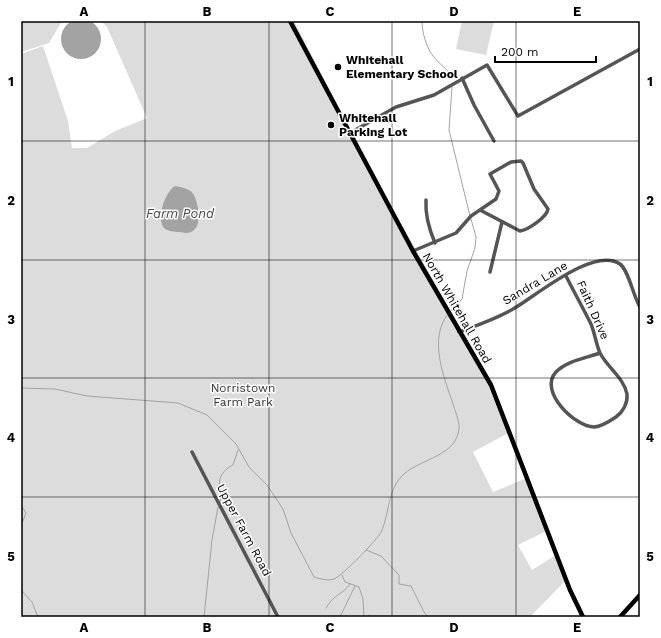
<svg xmlns="http://www.w3.org/2000/svg" width="661" height="638" font-family="'Work Sans',sans-serif">
<style>
.green{fill:#dcdcdc}
.water{fill:#a3a3a3}
.lines{fill:none;stroke-linecap:round;stroke-linejoin:round}
.stream{stroke:#a3a3a3;stroke-width:1}
.minor{stroke:#555;stroke-width:3.5}
.major{stroke:#000;stroke-width:4.5}
.grid{fill:none;stroke:#000;stroke-width:1;stroke-opacity:0.55}
.poi-dot{fill:#000;stroke:#fff;stroke-width:1.5}
.labels{text-anchor:middle;stroke-width:3;stroke-linejoin:round;paint-order:stroke}
.poi-label{font-size:12px;font-weight:bold;fill:#000;stroke:#fff;text-anchor:start}
.street-label{font-size:12px;fill:#000;stroke:#fff}
.park-label{font-size:12px;fill:#333;stroke:#fff}
.water-label{font-size:13px;font-style:italic;fill:#444;stroke:#fff}
.neatline{fill:none;stroke:#000;stroke-width:1.5}
.grid-label{font-size:13px;text-anchor:middle;font-weight:bold;fill:#000}
</style>
<rect width="100%" height="100%" fill="#fff"/>
<g class="green">
<polygon points="21,21 62,21 49,43 21,52"/>
<polygon points="101,21 294,21 379,185 489,378 510,432 473,452 493,492 529,477 546,531 518,545 532,570 556,555 565,581 530,617 21,617 21,54 43,46 68,121 72,148 87,148 115,131 147,118 107,27"/>
<polygon points="462,21 494,21 486,55 456,49"/>
</g>
<g class="water">
<circle cx="81" cy="39" r="20"/>
<path d="M175 186C182 187 191 189 194 195 198 203 202 224 194 230 190 234 184 233 179 232 175 232 167 231 164 228 156 218 165 192 175 186Z"/>
</g>
<g class="lines">
<g class="stream">
<path d="M422 21C422 32 426 48 434 57 440 65 448 69 453 78"/>
<polyline points="452,87 449,130 470,216"/>
<polyline points="450,312 462,299 467,271 475,248 476,237 471,219"/>
<path d="M21 388 55 389 87 396 178 403 207 415 236 444 249 467 267 485 283 509 291 533 314 577C320 579 328 581 334 579 342 576 378 539 381 532 390 513 387 489 404 474 422 458 458 456 459 427 459 420 455 411 453 404 444 377 428 339 448 314"/>
<path d="M220 502 222 493C216 481 221 471 233 465L238 450"/>
<polyline points="21,505 26,513 21,526"/>
<polyline points="366,550 381,556 399,575 399,584 411,586 424,612 428,617"/>
<polyline points="342,575 345,582 359,587 363,599 364,617"/>
<polyline points="21,590 32,602 38,617"/>
<path d="M326 608C334 594 341 596 350 584"/>
<polyline points="204,617 212,540 218,507"/>
<polyline points="340,617 355,586"/>
<polyline points="366,617 370,615 370,617"/>
</g>
<g class="minor">
<polyline points="462,78 474,105 494,141"/>
<polyline points="350,133 396,107 434,95 487,65 518,116 640,49"/>
<path d="M426 200C425 216 429 229 435 243"/>
<path d="M413 251 456 233 471 216 496 199 499 191 490 174 511 162 521 161 523 163 534 189 548 209C547 217 528 230 520 231L480 210"/>
<polyline points="490,272 502,222"/>
<path d="M566 276C574 292 583 308 591 324 595 334 596 344 600 353 607 367 624 378 627 394 628 403 623 412 616 417 610 421 601 427 594 427 575 427 538 391 556 372 566 361 586 358 600 353"/>
<path d="M459 332C478 325 496 319 513 309 536 296 594 246 620 264 629 271 633 296 640 307"/>
<polyline points="192,452 278,617"/>
</g>
<g class="major">
<polyline points="290,21 413,251 491,385 570,590 583,617"/>
<polyline points="620,617 640,595"/>
</g>
</g>
<path class="grid" d="M145 21V617M269 21V617M392 21V617M516 21V617M21 141H640M21 260H640M21 378H640M21 497H640"/>
<g class="poi-dot">
<circle cx="338" cy="67" r="4"/>
<circle cx="331" cy="125" r="4"/>
</g>
<g class="labels">
<g class="poi-label">
<text x="346" y="64">Whitehall<tspan x="346" dy="14">Elementary School</tspan></text>
<text x="339" y="122">Whitehall<tspan x="339" dy="14">Parking Lot</tspan></text>
</g>
<g class="street-label">
<text transform="translate(535 283) rotate(-31)" y="4">Sandra Lane</text>
<text transform="translate(457 308) rotate(60)" y="4">North Whitehall Road</text>
<text transform="translate(593 310) rotate(66)" y="4">Faith Drive</text>
<text transform="translate(244 530) rotate(62)" y="4">Upper Farm Road</text>
</g>
<g class="park-label">
<text x="243" y="392">Norristown<tspan x="243" dy="14">Farm Park</tspan></text>
</g>
<g class="water-label">
<text x="180" y="218">Farm Pond</text>
</g>
</g>
<rect width="661" height="638" fill="none" stroke="#ffffff" stroke-width="44"/>
<path d="M495 56v6h101v-6" fill="none" stroke="#000000" stroke-width="2"/>
<text x="501" y="56" font-size="12" fill="#000000" stroke="#ffffff" stroke-width="3" paint-order="stroke">200 m</text>
<rect x="22" y="22" width="617" height="594" class="neatline"/>
<g class="grid-label">
<text x="84" y="16">A</text>
<text x="207" y="16">B</text>
<text x="330" y="16">C</text>
<text x="454" y="16">D</text>
<text x="577" y="16">E</text>
<text x="11" y="86">1</text>
<text x="650" y="86">1</text>
<text x="11" y="205">2</text>
<text x="650" y="205">2</text>
<text x="11" y="324">3</text>
<text x="650" y="324">3</text>
<text x="11" y="442">4</text>
<text x="650" y="442">4</text>
<text x="11" y="561">5</text>
<text x="650" y="561">5</text>
<text x="84" y="632">A</text>
<text x="207" y="632">B</text>
<text x="330" y="632">C</text>
<text x="454" y="632">D</text>
<text x="577" y="632">E</text>
</g>
</svg>
